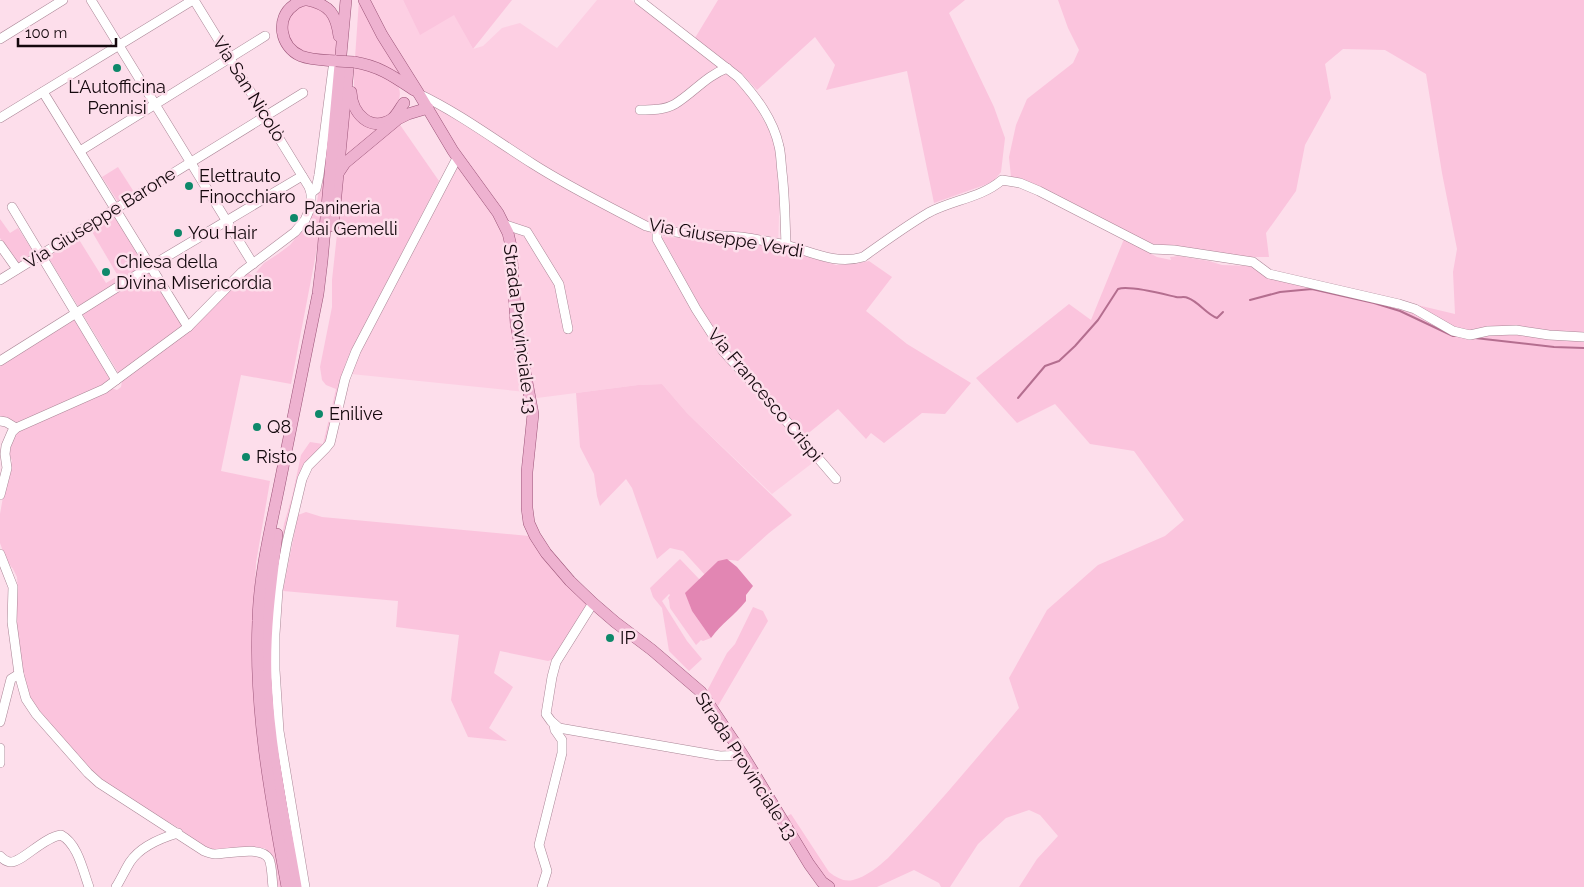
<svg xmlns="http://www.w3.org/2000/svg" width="1584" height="887" font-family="Raleway,sans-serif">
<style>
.built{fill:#fdcfe3}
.green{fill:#fbc4dd}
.forest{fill:#e286b3}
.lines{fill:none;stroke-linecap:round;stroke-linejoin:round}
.stream{stroke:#b46e8f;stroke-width:2}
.minor-casing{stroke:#aa8696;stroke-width:10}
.major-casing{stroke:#9b5578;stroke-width:12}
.minor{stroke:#fff;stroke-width:9}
.major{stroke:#eeb2d0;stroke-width:11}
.major-bridge-casing{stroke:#9b5578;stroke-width:12;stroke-linecap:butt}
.major-bridge{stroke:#eeb2d0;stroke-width:11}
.poi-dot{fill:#0e886a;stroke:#fddeeb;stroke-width:2}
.labels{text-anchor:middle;stroke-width:5;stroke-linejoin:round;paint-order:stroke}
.poi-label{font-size:18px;fill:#14080d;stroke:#fddeeb;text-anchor:start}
.street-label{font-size:18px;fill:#14080d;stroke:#fddeeb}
</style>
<rect width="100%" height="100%" fill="#fddeeb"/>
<polygon class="built" points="369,0 403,0 420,34 454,14 473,49 483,46 502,28 520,23 557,48 597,0 631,0 742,86 752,100 769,130 777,152 780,185 778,248 732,240 662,237 715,334 805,436 815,461 772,494 687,413 662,384 638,385 537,398 526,392 351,374 356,357 462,156 381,28"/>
<g class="green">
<path d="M359 0 408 81C392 68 375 63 355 58Z"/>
<polygon points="403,0 512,0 473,49 454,15 420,35"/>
<polygon points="718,0 965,0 949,13 994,107 1005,138 1001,172 993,182 934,203 907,71 826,90 835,65 815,37 757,90 742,74 695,38"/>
<path d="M1058 0H1584V887H1019L1037 859 1058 836 1040 815 1029 810 1006 818 978 844 950 887H941L939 883 914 870 877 887H835L828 882 784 818 791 814 829 872C837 878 844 882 853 880 866 877 879 866 888 858 900 846 911 833 922 821 955 784 987 746 1019 708L1009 678 1047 610 1098 565 1165 536 1184 520 1134 451 1090 444 1055 404 1017 423 976 378 1069 304 1091 320 1124 239 1157 257 1171 260 1170 257 1179 256 1209 261 1222 265 1250 266 1270 270 1455 314 1453 272 1457 249 1442 173 1426 74 1385 50 1343 49 1325 64 1331 98 1305 145 1296 191 1266 233 1269 257H1228L1153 247 1100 218 1011 177 1009 157 1016 125 1027 99 1073 63 1079 50 1068 28Z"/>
<polygon points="309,4 322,7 336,25 336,56 306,53 294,47 285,31 285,24 296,9"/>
<path d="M354 67C364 68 371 71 380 75 384 77 391 78 394 81 406 92 397 107 390 117L372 120 354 100Z"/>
<polygon points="350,104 382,125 345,159"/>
<polygon points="398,122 439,181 346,362 326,444 306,462 301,471 277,567 284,524 292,497 301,455 310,442 323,444 336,389 326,385 322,380 320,367 332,307 332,280 344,170"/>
<polygon points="118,167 134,192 118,202 102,177"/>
<path d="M321 178H325L320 231 315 259 291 384 241 375 221 471 270 481 256 563 254 608 283 887H277C275 875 276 854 264 848L215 851 205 848 177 827 127 798 90 771 31 702 20 657 15 621 18 592 17 577 13 569 6 560 0 543V514L3 497 12 461 8 451 16 434 22 429 111 388 117 390 121 387 122 381 243 275 248 273 253 276 264 263 278 254 290 245 303 229 316 207Z"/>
<polygon points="114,216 145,266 78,306 48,257 78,238 106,283 118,276 91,230"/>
<polygon points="0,219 10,233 18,228 34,253 18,263 0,238"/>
<polygon points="662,237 732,240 778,248 836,265 855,264 869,261 892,277 866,311 907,344 971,383 945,414 922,413 884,443 871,433 866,439 838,409 805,436 715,334"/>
<polygon points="149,271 182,326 182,328 119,374 82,313"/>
<polygon points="74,319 111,380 97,389 19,423 0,417 0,365"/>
<path d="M662 384 687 413 792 515 769 533 738 561C720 558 717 562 705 575L683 551 670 548 657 559 632 488 626 479 600 506 597 496 594 474 580 447 576 393 638 385Z"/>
<polygon points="306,512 322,517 529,536 586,601 587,608 554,659 548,661 500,651 494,673 513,687 489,728 507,741 468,737 451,700 459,635 396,627 398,601 283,591 298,515"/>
<polygon points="680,559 700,580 686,594 692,611 711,638 703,641 701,640 696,645 670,608 669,600 668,598 670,595 669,594 662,601 687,641 702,659 689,671 669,651 662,608 653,597 650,588"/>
<polygon points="753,607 763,611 768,621 718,706 707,691 727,653 735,644"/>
</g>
<path class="forest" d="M727 559 737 567 753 586 746 595V601C735 615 721 624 711 638L692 611 685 593 718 561Z"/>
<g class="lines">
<g class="stream">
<polyline points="1250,300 1280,292 1312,289 1374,303 1400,311 1453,336 1458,336"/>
<polyline points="1475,338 1554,347 1584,348"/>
<path d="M1018 398 1045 366 1059 361 1075 346 1098 320 1118 289C1130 285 1163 294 1176 297 1180 298 1184 296 1188 298 1199 302 1206 314 1217 318L1223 312"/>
</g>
<g class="minor-casing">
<g id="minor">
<polyline points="91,0 253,264"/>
<path d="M639 0 738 77C756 97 773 119 779 146 781 154 781 164 782 172 785 197 785 221 786 245"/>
<polyline points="0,39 63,0"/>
<polyline points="43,92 188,327"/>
<path d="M419 94C459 113 495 140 533 164 569 187 608 206 646 226 677 235 709 235 741 237 755 239 771 242 786 245 812 252 836 265 863 257 884 242 906 226 928 213 952 200 981 198 1002 180L1020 183 1039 191 1152 249 1174 250 1253 262 1269 274 1399 304 1415 309 1453 331 1470 335 1488 331 1516 330 1549 335 1584 337"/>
<path d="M640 110C651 110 665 110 675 104 693 93 706 76 727 68"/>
<polyline points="0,118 193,0"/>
<polyline points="80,151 265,36"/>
<polyline points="311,193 316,189 319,175 333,68"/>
<polyline points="12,207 116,380"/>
<polyline points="506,225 527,232 559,284 568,329"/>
<polyline points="657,229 657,239 696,309 723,351 770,402 836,479"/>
<polyline points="0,245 17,269"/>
<polyline points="0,280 303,93"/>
<polyline points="0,361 151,266 302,176"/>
<polyline points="0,421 6,422 16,428"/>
<polyline points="0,495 7,468 5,454 6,446 12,432 16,428 104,389 188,327 242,272 295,232 305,220 311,206 311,193 309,187 194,0"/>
<path d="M0 554 13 587 12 622 19 674 26 699 36 714 88 773 99 783 204 851C207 852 211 854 215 854 228 854 262 845 269 859 272 865 272 880 273 887"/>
<polyline points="593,603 556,662 552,677 546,714 551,721 559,728 720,756 743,755"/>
<polyline points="0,722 11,679 19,674"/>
<polyline points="0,748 0,763"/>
<path d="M0 856C3 859 7 862 11 862 22 862 44 837 61 835 78 844 83 871 89 887"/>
<path d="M116 887C121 879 125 870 130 862 140 847 161 838 178 833"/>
<polyline points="305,887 279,731 275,670 275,634 278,590 287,542 302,479 308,466 326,448 330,443 345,379 356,351 457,158"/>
<polyline points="542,887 547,871 539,845 562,753 562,740 555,730 554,725"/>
</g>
</g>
<g class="major-casing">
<g id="major">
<path d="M305 0C301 1 297 2 294 5 275 18 280 47 301 56 311 60 324 60 336 61"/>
<path d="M307 0C330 5 336 14 339 36"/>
<polyline points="364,0 382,35 419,94 453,151 498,213 508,233 511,246 516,324 533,414 527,472 527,508 529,523 535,536 546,553 570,581 593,603 615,622 652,650 701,692 743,755 809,864 822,882 829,887"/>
<path d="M354 62C379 66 393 76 414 90"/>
<path d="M351 92C352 113 370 133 392 119 397 115 400 108 404 103"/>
<polyline points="339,172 345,163 398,119 408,114 428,108"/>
<polyline points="333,226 348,70"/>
<path d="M277 534C271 582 264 630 266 679 269 749 284 818 296 887"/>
<path d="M287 887C271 799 254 711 258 621 259 576 270 531 279 487 292 423 305 359 318 294L322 261 346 0"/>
</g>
</g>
<use href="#minor" class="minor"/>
<use href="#major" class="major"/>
<g class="major-bridge-casing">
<polyline id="major-bridge" points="336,61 354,62"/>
</g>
<use href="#major-bridge" class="major-bridge"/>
</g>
<g class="poi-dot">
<circle cx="117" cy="68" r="5"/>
<circle cx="189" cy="186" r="5"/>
<circle cx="294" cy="218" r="5"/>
<circle cx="178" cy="233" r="5"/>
<circle cx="106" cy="272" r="5"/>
<circle cx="319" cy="414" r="5"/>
<circle cx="257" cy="427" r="5"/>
<circle cx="246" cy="457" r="5"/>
<circle cx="610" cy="638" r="5"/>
</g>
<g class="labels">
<g class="poi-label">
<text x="117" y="93" text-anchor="middle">L'Autofficina<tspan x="117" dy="21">Pennisi</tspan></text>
<text x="199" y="182">Elettrauto<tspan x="199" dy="21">Finocchiaro</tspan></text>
<text x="304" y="214">Panineria<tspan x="304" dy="21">dai Gemelli</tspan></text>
<text x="188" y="239">You Hair</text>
<text x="116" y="268">Chiesa della<tspan x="116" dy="21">Divina Misericordia</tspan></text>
<text x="329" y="420">Enilive</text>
<text x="267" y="433">Q8</text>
<text x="256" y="463">Risto</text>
<text x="620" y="644">IP</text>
</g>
<g class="street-label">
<text transform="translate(249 89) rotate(58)" y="6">Via San Nicolò</text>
<text transform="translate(100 218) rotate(-32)" y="6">Via Giuseppe Barone</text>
<text transform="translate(726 238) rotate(10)" y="6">Via Giuseppe Verdi</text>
<text transform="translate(520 329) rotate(83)" y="6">Strada Provinciale 13</text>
<text transform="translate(765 395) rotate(50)" y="6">Via Francesco Crispi</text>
<text transform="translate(746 766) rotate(57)" y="6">Strada Provinciale 13</text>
</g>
</g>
<path d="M18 38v8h98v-8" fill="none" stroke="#14080d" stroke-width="2.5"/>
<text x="25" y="38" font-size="15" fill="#14080d" stroke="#fddeeb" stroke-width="4" paint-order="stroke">100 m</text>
</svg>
